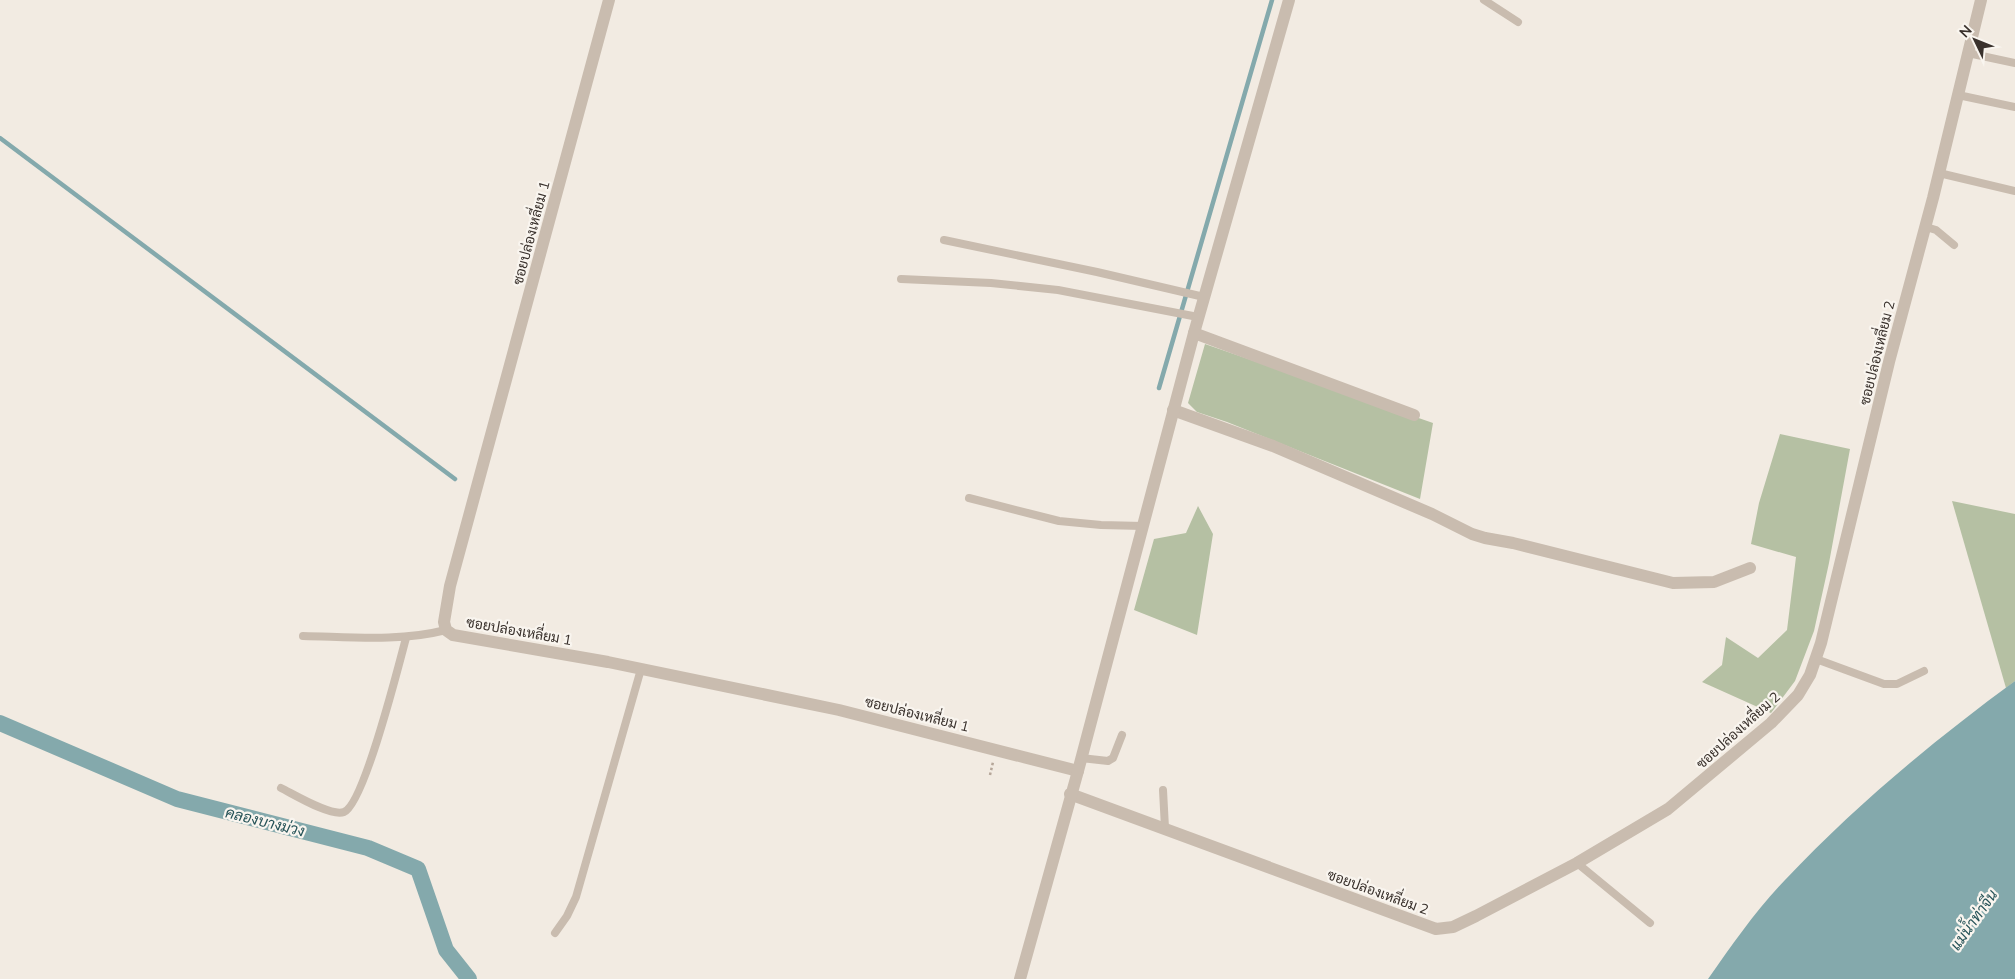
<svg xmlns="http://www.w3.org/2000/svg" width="2015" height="979" font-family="Mulish,Sarabun,sans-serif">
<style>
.green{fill:#b5c0a3}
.water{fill:#84a9ac}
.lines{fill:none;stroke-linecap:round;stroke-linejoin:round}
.stream{stroke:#84a9ac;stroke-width:4.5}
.canal{stroke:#84a9ac;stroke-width:16}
.path{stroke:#b5a699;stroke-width:2.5;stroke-dasharray:2.5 2.5;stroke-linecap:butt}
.service{stroke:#c9bcaf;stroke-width:8}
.minor{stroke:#c9bcaf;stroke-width:12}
.tertiary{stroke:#c9bcaf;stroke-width:12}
.labels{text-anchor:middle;stroke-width:4.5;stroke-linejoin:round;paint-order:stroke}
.street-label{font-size:14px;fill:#39312c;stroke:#f9f5ef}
.water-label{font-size:15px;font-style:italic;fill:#255257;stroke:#f9f5ef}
</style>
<rect width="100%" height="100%" fill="#f2ebe2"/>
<g class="green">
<polygon points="1205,344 1433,423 1420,499 1227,422 1197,412 1188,403"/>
<polygon points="1780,434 1850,449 1829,563 1814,631 1795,681 1771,713 1702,682 1722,665 1726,637 1758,658 1787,630 1796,557 1751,544 1759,503"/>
<polygon points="1952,501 2015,514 2015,681 2006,688"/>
<polygon points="1198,506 1213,534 1197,635 1134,610 1154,539 1186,533"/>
</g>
<path class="water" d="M2015 681V979H1708C1732 945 1756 910 1785 880 1855 806 1933 741 2015 681Z"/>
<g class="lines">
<g class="stream">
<polyline points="0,138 455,479"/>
<polyline points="1159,388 1272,0"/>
</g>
<polyline class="canal" points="0,723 177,799 368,848 418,869 446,950 469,979"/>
<polyline class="path" points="990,775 993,762"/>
<g class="service">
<polyline points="1484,0 1518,22"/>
<polyline points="1968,53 2015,63"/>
<polyline points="1958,95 2015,107"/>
<polyline points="1939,173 2015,191"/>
<polyline points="1926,227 1936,230 1954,245"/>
<polyline points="944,240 1097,272 1204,297"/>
<polyline points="901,279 991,283 1058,290 1198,317"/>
<polyline points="969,498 1059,521 1101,525 1143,526"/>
<path d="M303 636C351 637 399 642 446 630"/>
<polyline points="1816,659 1884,684 1897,684 1924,671"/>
<polyline points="1081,758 1108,761 1113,758 1122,735"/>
<path d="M281 788C295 795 331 817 344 812 364 804 399 664 406 638"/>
<polyline points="1163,790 1165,828"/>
<polyline points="1577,863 1650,923"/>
<polyline points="555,933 567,916 576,897 641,669"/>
</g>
<g class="minor">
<polyline points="609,0 450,586 444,622 446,630 453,635 608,662 839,710 1078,771"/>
<polyline points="1194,333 1414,415"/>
<polyline points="1173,410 1273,446 1432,514 1472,534 1485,538 1513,543 1673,583 1714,582 1750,568"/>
<polyline points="1070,794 1436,929 1453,927 1476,916 1577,863 1668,809 1771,723 1798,695 1810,675 1821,643 1889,362 1933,198 1981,0"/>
</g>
<polyline class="tertiary" points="1020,979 1078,771 1194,333 1289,0"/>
</g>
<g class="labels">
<g class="street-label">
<text transform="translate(531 233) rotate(-75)" y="5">ซอยปล่องเหลี่ยม 1</text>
<text transform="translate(1877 353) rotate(-76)" y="5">ซอยปล่องเหลี่ยม 2</text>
<text transform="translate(519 631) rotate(10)" y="5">ซอยปล่องเหลี่ยม 1</text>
<text transform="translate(917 714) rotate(14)" y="5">ซอยปล่องเหลี่ยม 1</text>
<text transform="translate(1738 730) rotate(-42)" y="5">ซอยปล่องเหลี่ยม 2</text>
<text transform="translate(1378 892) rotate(20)" y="5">ซอยปล่องเหลี่ยม 2</text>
</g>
<g class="water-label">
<text transform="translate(265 822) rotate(14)" y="5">คลองบางม่วง</text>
<text transform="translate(1974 920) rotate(-55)" y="5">แม่น้ำท่าจีน</text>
</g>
</g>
<g transform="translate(1975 40) rotate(313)" stroke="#f9f5ef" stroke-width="4" paint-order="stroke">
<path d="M0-4L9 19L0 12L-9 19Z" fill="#39312c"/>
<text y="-8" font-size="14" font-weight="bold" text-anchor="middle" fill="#39312c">N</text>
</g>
</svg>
